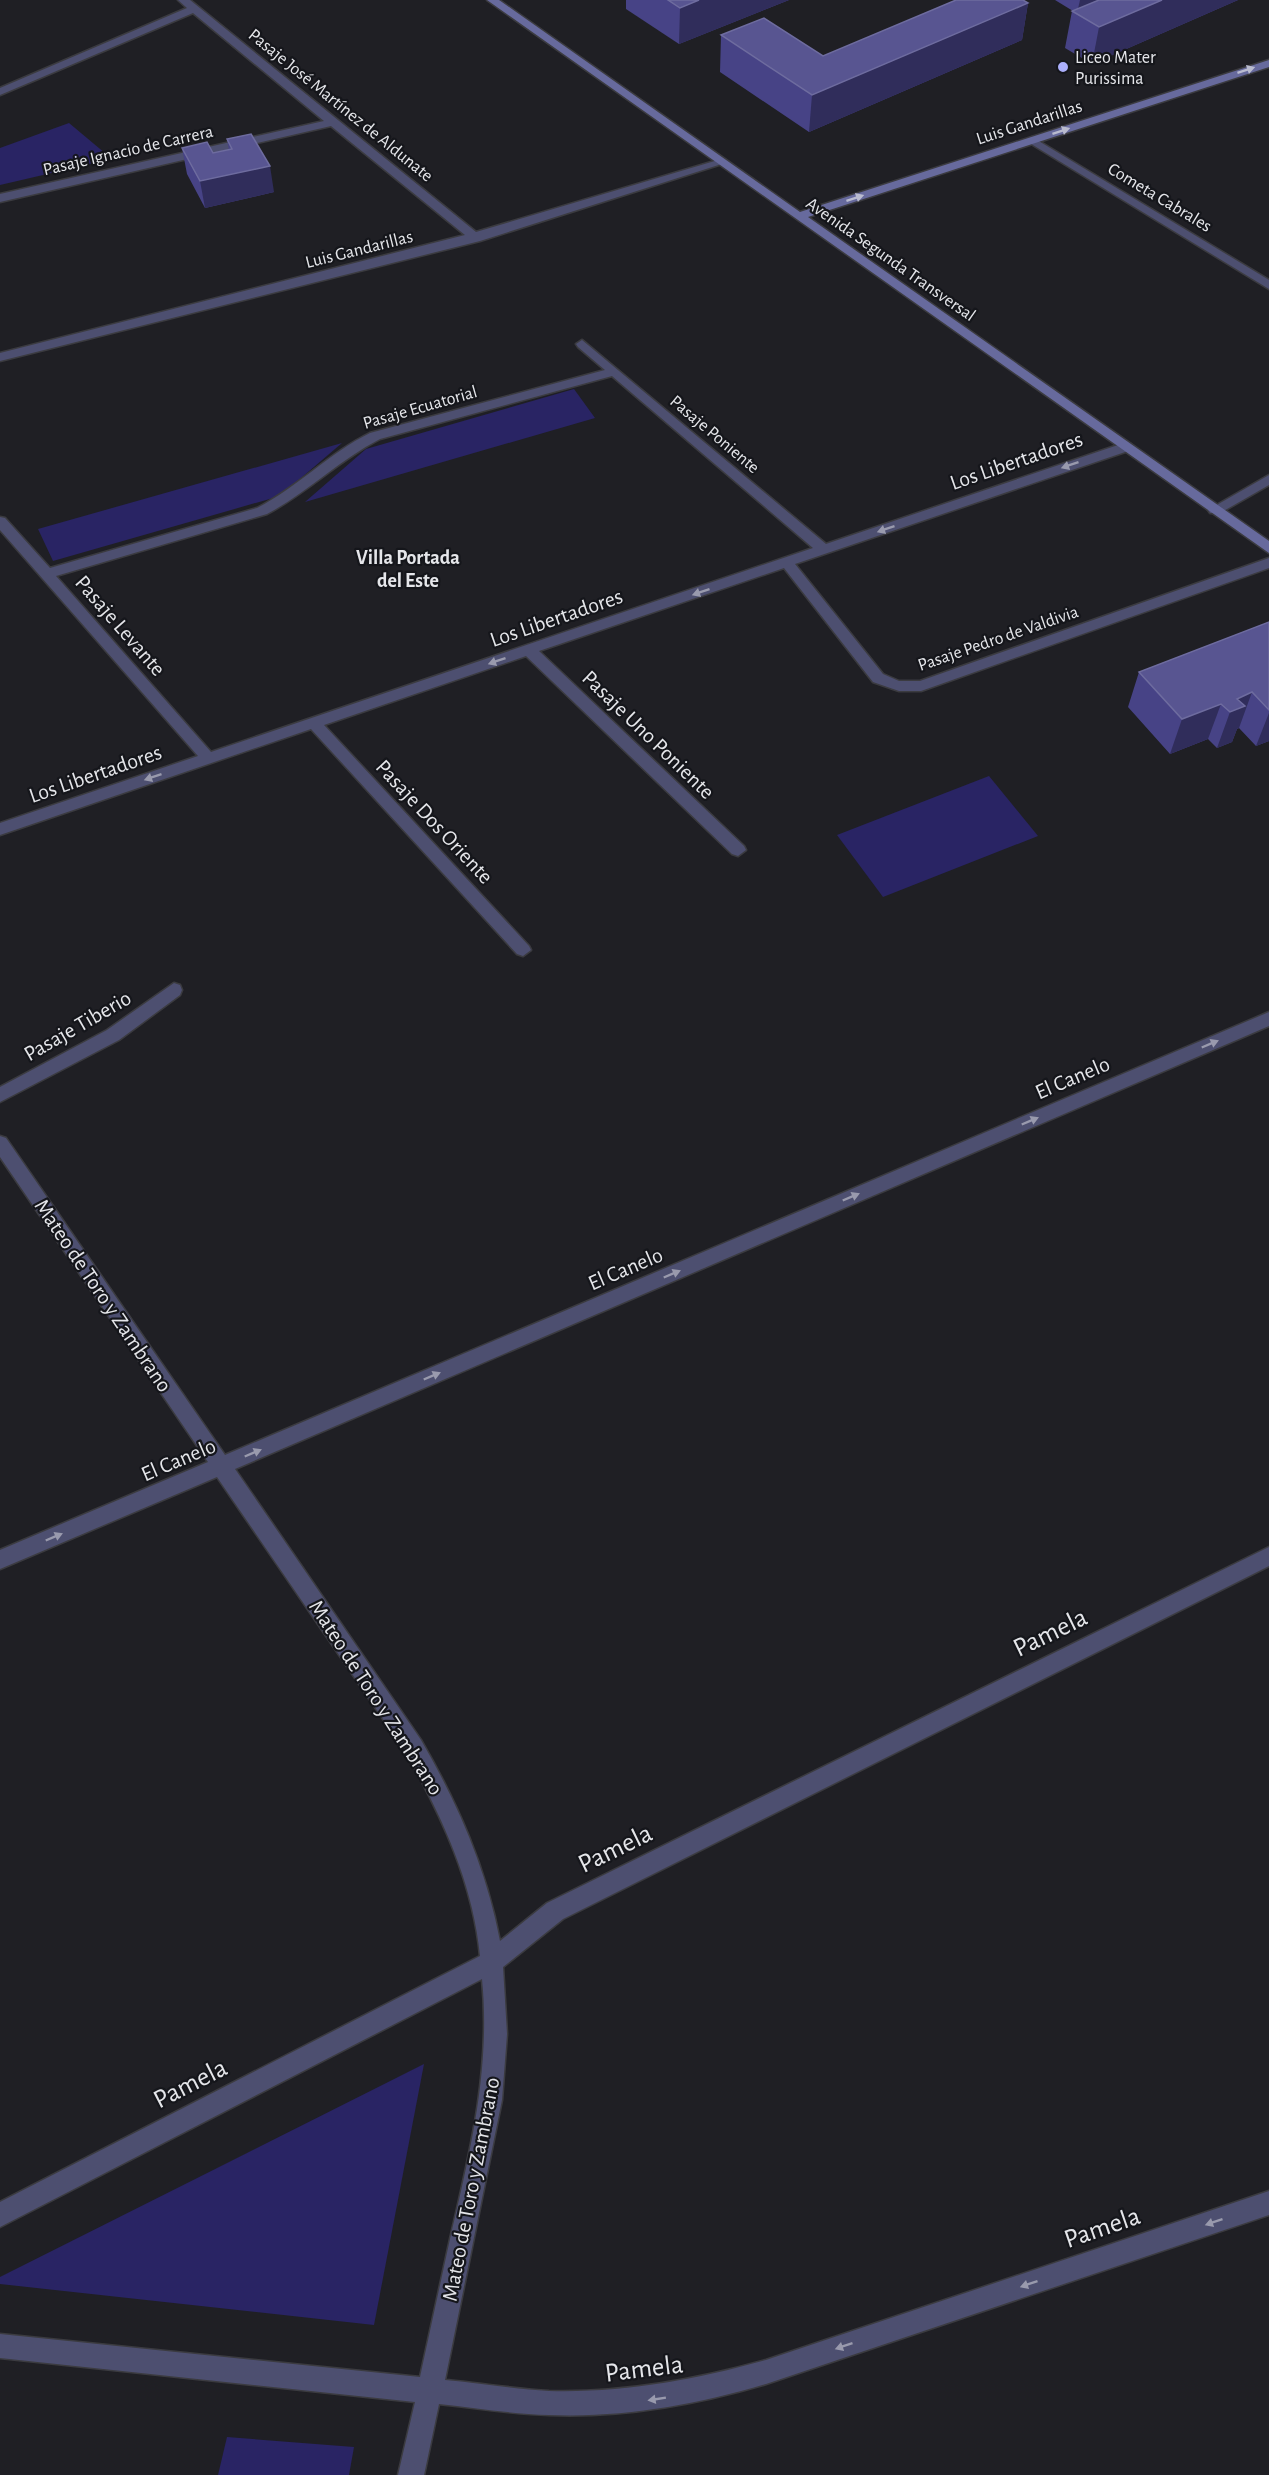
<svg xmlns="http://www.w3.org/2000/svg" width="1269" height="2475" font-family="'Alegreya Sans',sans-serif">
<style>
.green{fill:#292464}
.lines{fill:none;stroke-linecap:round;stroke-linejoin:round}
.street-casing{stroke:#3b3b40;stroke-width:3}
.secondary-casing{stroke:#3b3b40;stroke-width:3}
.street{fill:#4d4f70;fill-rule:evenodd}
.secondary{fill:#676a9d;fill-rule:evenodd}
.wall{fill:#474386}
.shaded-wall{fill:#302d5b}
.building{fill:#585591;stroke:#6e6c9f;stroke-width:1.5}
.oneway{fill:#b9bbcf}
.oneway2{fill:#999aad}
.poi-dot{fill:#abaffb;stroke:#15161b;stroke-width:2}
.labels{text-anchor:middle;stroke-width:4.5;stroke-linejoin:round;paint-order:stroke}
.far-poi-label{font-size:18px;fill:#e5e6ea;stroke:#15161b;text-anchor:start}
.far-street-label{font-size:18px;fill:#e5e6ea;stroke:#15161b}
.far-neighbourhood-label{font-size:20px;font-weight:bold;fill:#e5e6ea;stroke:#15161b}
.street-label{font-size:22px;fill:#e5e6ea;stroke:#15161b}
.near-street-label{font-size:27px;fill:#e5e6ea;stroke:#15161b}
</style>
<rect width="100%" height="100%" fill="#1f1f24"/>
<g class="green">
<polygon points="69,123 112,159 0,185 0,148"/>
<polygon points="574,389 595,418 305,502 366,449"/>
<polygon points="342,443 280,496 53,561 38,529"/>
<polygon points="989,776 1038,836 883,897 837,835"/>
<polygon points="424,2064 374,2325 0,2284 0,2277"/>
<polygon points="227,2437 354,2447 349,2475 218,2475"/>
</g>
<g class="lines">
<g class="street-casing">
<g id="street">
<polygon points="178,0 190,0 476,232 718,160 728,162 480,241 0,361 0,353 465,235 331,126 0,202 0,194 324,121 193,13 0,95 0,88 187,8"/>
<polygon points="1032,137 1269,280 1269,289 1028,142 1026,140"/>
<path d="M582 340 826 544 1121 444H1131V450L795 564 883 674 899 681H920L1269 558V568L921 691H899L873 682 784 568 539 651 744 846 746 850 738 856 732 854 526 656 324 725 529 946 531 950 523 956 517 954 311 729 0 835V823L198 756 0 530V517L5 518 50 568 257 508C298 487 329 453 370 433L605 370 578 347 576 344ZM612 376 813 548 211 752 56 576 267 514C307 493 339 460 380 439Z"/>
<polygon points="1269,475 1269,485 1220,513 1210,513 1208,510"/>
<polygon points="174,983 180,985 182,990 180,995 119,1040 0,1102 0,1087 107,1030"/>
<path d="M1269 1012V1026L235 1469 421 1740C458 1804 486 1868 500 1941L547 1903 1269 1547V1566L563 1919 503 1967 507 2034 502 2100 445 2380C479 2383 515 2389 549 2391 623 2393 695 2380 766 2360L1269 2191V2215L766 2384C695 2405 623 2418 549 2415 512 2414 476 2408 439 2404L424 2475H398L415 2402 0 2358V2334L420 2377C430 2331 440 2285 450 2239 470 2153 491 2068 482 1979L0 2227V2202L480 1956C473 1883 442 1817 407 1754L217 1477 0 1569V1550L208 1462 0 1157V1136L6 1138 225 1455Z"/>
</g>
</g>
<g class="secondary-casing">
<polygon id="secondary" points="487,0 499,0 800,212 1269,60 1269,67 808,217 1269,541 1269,553"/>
</g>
<use href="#street" class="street"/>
<use href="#secondary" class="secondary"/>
</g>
<g class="wall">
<polygon points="626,0 789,0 679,44 626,9"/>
<polygon points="1055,0 1238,0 1092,64 1065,48 1072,11 1073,11"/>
<polygon points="1028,3 1022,40 809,132 720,72 721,35 823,56"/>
<polygon points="227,139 274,192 205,208 187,174 182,148 213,153 229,150"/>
<polygon points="1269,622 1269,741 1256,746 1239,728 1237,729 1232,742 1217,748 1208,739 1170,754 1128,707 1139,672"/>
</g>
<g class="shaded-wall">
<polygon points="699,0 789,0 679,44 680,8"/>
<polygon points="1080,0 1107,0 1077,13"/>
<polygon points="1162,0 1238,0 1092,64 1099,27"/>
<polygon points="1028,3 1022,40 809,132 812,95"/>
<polygon points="270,166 274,192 205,208 200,181"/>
<polygon points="1252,692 1239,728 1237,729 1232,742 1217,748 1230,712 1237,699"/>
<polygon points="1221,704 1208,739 1170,754 1182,719"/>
<polygon points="1269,713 1269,741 1256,746"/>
</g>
<g class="building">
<polygon points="668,0 699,0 680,8"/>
<polygon points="956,0 1023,0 1028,3 812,95 721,35 764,18 823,56"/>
<polygon points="1099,0 1162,0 1099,27 1072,11"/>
<polygon points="251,134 270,166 200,181 182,148 207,142 213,153 232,149 227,139"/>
<polygon points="1269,622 1269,710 1252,692 1237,699 1245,706 1230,712 1221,704 1182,719 1139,672"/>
</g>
<defs><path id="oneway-solid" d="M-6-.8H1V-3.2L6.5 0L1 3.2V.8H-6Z" transform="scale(1.5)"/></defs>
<g class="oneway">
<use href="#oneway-solid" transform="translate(1246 70) rotate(-18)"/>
<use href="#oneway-solid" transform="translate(1061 131) rotate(-18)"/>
<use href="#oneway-solid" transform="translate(855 198) rotate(-18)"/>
</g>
<g class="oneway2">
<use href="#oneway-solid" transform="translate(1070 465) rotate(161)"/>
<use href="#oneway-solid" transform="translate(886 529) rotate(161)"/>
<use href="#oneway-solid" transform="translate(701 592) rotate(161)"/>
<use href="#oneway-solid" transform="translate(497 661) rotate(161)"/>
<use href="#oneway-solid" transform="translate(153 777) rotate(161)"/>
<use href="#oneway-solid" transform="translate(1210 1044) rotate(-23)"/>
<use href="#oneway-solid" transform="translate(1030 1121) rotate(-23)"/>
<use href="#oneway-solid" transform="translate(851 1197) rotate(-23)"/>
<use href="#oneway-solid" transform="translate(672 1274) rotate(-23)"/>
<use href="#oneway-solid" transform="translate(432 1376) rotate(-23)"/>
<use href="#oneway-solid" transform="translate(253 1453) rotate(-23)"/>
<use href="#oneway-solid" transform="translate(54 1537) rotate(-23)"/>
<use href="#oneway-solid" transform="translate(1214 2222) rotate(161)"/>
<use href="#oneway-solid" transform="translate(1029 2284) rotate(161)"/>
<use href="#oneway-solid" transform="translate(844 2346) rotate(161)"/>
<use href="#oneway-solid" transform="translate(657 2399) rotate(171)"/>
</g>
<circle class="poi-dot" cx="1063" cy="67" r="6"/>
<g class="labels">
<g class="far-poi-label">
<text x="1075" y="63">Liceo Mater<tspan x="1075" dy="21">Purissima</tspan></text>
</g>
<g class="far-street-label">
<text transform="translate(341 105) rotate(39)" y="6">Pasaje José Martínez de Aldunate</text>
<text transform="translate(1029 122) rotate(-18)" y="6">Luis Gandarillas</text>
<text transform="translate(128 150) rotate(-13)" y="6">Pasaje Ignacio de Carrera</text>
<text transform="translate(1160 197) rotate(31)" y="6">Cometa Cabrales</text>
<text transform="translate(359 249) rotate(-14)" y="6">Luis Gandarillas</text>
<text transform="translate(891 259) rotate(35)" y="6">Avenida Segunda Transversal</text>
<text transform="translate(420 407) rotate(-16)" y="6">Pasaje Ecuatorial</text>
<text transform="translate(715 434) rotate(40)" y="6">Pasaje Poniente</text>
<text transform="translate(998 638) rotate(-19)" y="6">Pasaje Pedro de Valdivia</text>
</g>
<g class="far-neighbourhood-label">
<text x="408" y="564">Villa Portada<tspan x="408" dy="23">del Este</tspan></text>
</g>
<g class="street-label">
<text transform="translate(1016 460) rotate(-19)" y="8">Los Libertadores</text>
<text transform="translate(556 617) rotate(-19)" y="8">Los Libertadores</text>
<text transform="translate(121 625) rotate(49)" y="8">Pasaje Levante</text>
<text transform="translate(649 734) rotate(44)" y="8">Pasaje Uno Poniente</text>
<text transform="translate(95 773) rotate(-19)" y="8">Los Libertadores</text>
<text transform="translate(435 821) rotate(47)" y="8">Pasaje Dos Oriente</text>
<text transform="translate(77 1025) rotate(-30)" y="8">Pasaje Tiberio</text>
<text transform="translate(1072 1077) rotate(-23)" y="8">El Canelo</text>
<text transform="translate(625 1268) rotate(-23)" y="8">El Canelo</text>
<text transform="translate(104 1295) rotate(56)" y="8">Mateo de Toro y Zambrano</text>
<text transform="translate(178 1459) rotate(-23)" y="8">El Canelo</text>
<text transform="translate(377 1697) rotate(57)" y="8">Mateo de Toro y Zambrano</text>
<text transform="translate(470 2189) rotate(-79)" y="8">Mateo de Toro y Zambrano</text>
</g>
<g class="near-street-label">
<text transform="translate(1050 1632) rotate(-26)" y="9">Pamela</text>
<text transform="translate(615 1848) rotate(-26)" y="9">Pamela</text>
<text transform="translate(190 2083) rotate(-27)" y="9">Pamela</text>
<text transform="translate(1102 2227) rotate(-19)" y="9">Pamela</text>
<text transform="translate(644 2368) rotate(-7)" y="9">Pamela</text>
</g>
</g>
</svg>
